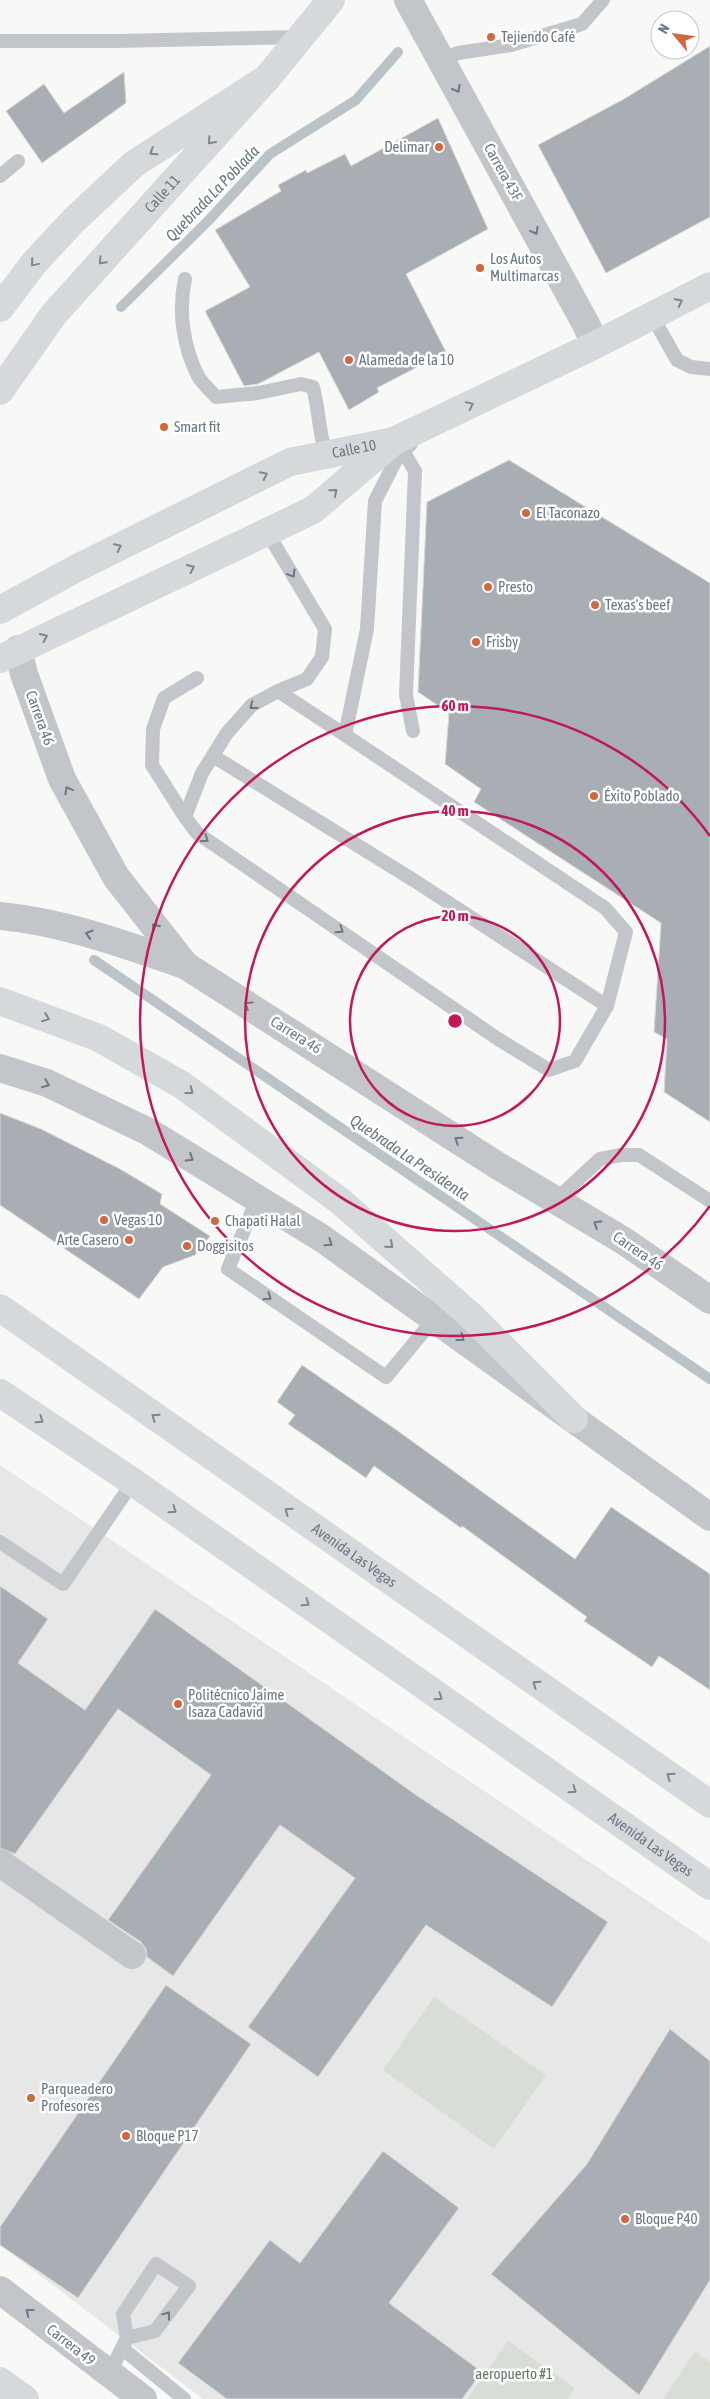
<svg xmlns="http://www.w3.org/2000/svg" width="710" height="2399" font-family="'Asap Condensed',sans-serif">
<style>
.built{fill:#e6e7e6}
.green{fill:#d8ddd6}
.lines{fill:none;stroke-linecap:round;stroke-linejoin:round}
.stream{stroke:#bac3c7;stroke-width:10}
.building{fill:#a8aeb4;stroke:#dadad8}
.service{stroke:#c2c5c9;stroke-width:14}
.minor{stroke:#c2c5c9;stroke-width:28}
.tertiary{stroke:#c2c5c9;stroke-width:28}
.secondary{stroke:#d5d9dc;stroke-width:28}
.primary{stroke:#d5d9dc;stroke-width:28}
.trunk{stroke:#d5d9dc;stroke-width:28}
.oneway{stroke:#6a7784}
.oneway2{stroke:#7a8691}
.ring{fill:none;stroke:#c2185b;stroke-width:2.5}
.poi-dot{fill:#d2663c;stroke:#fff;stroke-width:2}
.labels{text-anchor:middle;stroke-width:5;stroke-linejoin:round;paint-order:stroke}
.poi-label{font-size:15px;fill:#6a7784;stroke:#fff;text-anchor:start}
.street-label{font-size:15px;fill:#6a7784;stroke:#fff}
.park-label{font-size:15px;fill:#667765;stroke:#fff}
.water-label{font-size:16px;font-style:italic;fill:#66777f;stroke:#fff}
.centre{fill:#c2185b;stroke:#fff;stroke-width:2.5}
.ring-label{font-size:15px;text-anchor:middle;font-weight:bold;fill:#c2185b;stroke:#fff;stroke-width:5;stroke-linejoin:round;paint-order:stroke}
</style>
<rect width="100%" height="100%" fill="#f8f8f6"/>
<polygon class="built" points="0,1465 710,1943 710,2399 203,2399 0,2245"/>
<g class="green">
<polygon points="434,1997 546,2075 494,2149 383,2070"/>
<polygon points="508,2341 575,2388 567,2399 467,2399"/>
<polygon points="695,2352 710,2362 710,2399 663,2399"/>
</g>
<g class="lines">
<g class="stream">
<polyline points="121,307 208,221 270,154 356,100 398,52"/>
<polyline points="94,960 710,1379"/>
</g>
</g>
<g class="building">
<polygon points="710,46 710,217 606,273 538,145 624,99"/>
<polygon points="124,72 126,103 42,163 6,111 44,84 64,113"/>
<polygon points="438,118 488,229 406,274 446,352 377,388 379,392 349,410 319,352 258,384 244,386 205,311 250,287 215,230 281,191 278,185 306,170 307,173 345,154 351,166"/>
<polygon points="509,460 710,583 710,1122 664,1092 667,1039 654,1032 661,923 474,802 481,789 445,764 449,713 418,692 427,502"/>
<polygon points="0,1113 41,1129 120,1169 162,1194 160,1204 210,1236 195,1255 163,1267 139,1299 0,1205"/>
<polygon points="302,1365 398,1431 575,1559 611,1507 710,1574 710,1690 659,1656 652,1667 584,1621 587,1617 462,1526 461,1528 374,1466 366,1478 288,1424 295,1415 277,1402"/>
<polygon points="0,1586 48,1619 18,1663 85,1710 155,1609 419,1797 608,1922 552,2007 426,1925 318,2077 248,2027 355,1878 280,1825 173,1976 147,1957 146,1949 141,1942 108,1920 211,1775 118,1709 15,1854 0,1848"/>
<polygon points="166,1985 251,2044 78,2298 0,2245 0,2227"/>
<polygon points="670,2029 710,2061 710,2280 639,2395 491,2274 587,2164"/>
<polygon points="383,2151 459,2208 389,2303 482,2372 462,2399 227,2399 178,2363 270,2240 300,2263"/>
</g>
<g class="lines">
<g class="service">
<polyline points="0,41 117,41 301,37"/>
<polyline points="441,60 458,53 511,45 582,24 603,0"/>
<polyline points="0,176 18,161"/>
<path d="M185 279C178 311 183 346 198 376 202 383 210 390 216 397L258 393 301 384 313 387C319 410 319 433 326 455"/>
<polyline points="652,316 677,360 691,367 710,369"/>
<polyline points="403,451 415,471 406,695 413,731"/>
<polyline points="267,532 325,629 322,657 307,679 278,691 252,705 227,733 202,773 185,817 197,833 498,1039 549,1070 575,1061 607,1006 626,932 605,908 345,735 367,629 375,501 399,454 411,444"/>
<polyline points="278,691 345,735"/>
<polyline points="213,756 415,881 607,1006"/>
<polyline points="185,817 152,765 153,729 164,698 197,678"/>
<polyline points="257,1199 228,1269 386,1377 434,1319"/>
<polyline points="557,1199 600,1159 621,1155 639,1155 710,1201"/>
<polyline points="0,1542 63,1584 133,1482"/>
<polyline points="123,2349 184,2399"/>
<polyline points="109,2374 127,2338 123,2314 156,2264 189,2286 155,2331 127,2338"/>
</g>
<g class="minor">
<polyline points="408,0 587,326 595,345"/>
<polyline points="0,1863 132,1955"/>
<polyline points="0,2290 143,2399"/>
</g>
<g class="tertiary">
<polyline points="18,649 24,674 62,779 116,877 185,965 495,1164 624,1241 710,1300"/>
<path d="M0 916C64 922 125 945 185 965"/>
<polyline points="0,1068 47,1083 149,1132 323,1239 710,1517"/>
</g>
<g class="secondary">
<path id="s1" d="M0 391 54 314 267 78 331 0"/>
<path id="s2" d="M0 610 75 569 290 462 394 441 595 345 710 286"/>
<polyline points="0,1001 99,1038 182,1085 340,1201 470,1315 574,1419"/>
</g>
<g class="primary">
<polyline points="0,308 34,263 74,220 134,164 267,78"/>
<polyline points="0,659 313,510 394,441"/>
<path id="s3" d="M0 1308 710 1804"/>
<path id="s4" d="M0 1393 133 1482 710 1886"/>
</g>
<polyline class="trunk" points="0,2381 25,2399"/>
</g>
<defs><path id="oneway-chevron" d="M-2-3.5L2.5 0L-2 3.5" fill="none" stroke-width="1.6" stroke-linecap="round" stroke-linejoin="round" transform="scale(1.25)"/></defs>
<g class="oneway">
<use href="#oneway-chevron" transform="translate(457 89) rotate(61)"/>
<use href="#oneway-chevron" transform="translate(535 231) rotate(61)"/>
<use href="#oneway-chevron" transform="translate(292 574) rotate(59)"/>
<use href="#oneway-chevron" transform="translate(253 706) rotate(142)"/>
<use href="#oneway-chevron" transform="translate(68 790) rotate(-119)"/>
<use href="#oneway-chevron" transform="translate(205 839) rotate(34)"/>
<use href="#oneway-chevron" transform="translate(155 927) rotate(-128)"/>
<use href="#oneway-chevron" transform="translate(340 930) rotate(35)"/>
<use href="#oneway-chevron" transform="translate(89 934) rotate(-163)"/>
<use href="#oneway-chevron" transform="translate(248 1005) rotate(-148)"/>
<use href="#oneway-chevron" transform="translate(46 1084) rotate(22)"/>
<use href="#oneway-chevron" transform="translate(458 1140) rotate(-147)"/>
<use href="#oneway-chevron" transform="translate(190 1158) rotate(32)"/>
<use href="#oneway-chevron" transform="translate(597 1224) rotate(-148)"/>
<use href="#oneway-chevron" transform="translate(329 1243) rotate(35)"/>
<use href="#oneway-chevron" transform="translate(268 1297) rotate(34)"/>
<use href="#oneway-chevron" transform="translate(461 1338) rotate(36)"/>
<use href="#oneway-chevron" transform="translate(29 2312) rotate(-142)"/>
<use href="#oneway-chevron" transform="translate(167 2315) rotate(-53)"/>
</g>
<g class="oneway2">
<use href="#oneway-chevron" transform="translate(211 141) rotate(132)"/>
<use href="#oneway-chevron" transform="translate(153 152) rotate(147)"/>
<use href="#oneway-chevron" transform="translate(102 261) rotate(133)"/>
<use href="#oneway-chevron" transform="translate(34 263) rotate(130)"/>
<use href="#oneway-chevron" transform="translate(679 302) rotate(-27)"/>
<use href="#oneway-chevron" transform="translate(470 405) rotate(-26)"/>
<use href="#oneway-chevron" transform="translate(264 475) rotate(-26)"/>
<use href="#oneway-chevron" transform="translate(334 492) rotate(-40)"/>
<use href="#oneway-chevron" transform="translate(118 547) rotate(-26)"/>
<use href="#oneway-chevron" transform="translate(191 568) rotate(-25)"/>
<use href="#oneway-chevron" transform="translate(44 637) rotate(-25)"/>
<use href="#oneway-chevron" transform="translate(46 1018) rotate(21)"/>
<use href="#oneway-chevron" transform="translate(190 1091) rotate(37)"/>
<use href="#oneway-chevron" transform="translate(390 1245) rotate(41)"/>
<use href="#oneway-chevron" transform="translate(155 1417) rotate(-145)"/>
<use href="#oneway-chevron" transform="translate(40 1420) rotate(34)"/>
<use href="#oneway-chevron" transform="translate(173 1510) rotate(35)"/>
<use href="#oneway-chevron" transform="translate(288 1511) rotate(-145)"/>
<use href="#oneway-chevron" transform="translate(306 1603) rotate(35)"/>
<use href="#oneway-chevron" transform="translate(536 1684) rotate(-145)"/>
<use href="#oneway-chevron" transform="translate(439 1697) rotate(35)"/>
<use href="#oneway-chevron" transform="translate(670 1776) rotate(-145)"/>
<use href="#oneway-chevron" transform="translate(573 1790) rotate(35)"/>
</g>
<g class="ring">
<circle cx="455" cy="1021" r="105"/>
<circle cx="455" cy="1021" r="210"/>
<path d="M710 1206A315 315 0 1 1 710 836"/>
</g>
<g class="poi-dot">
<circle cx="491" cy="37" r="5"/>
<circle cx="439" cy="147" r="5"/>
<circle cx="480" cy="268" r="5"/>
<circle cx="349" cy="360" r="5"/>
<circle cx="164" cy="427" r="5"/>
<circle cx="526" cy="513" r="5"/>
<circle cx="488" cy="587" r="5"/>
<circle cx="595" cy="605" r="5"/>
<circle cx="476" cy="642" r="5"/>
<circle cx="594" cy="796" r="5"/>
<circle cx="104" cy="1220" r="5"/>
<circle cx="215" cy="1221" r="5"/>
<circle cx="129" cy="1240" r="5"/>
<circle cx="187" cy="1246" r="5"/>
<circle cx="178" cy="1704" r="5"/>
<circle cx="31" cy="2098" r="5"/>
<circle cx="126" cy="2136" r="5"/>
<circle cx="625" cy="2219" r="5"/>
</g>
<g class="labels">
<g class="poi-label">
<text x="501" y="42">Tejiendo Café</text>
<text x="429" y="152" text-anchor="end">Delimar</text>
<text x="490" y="264">Los Autos<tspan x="490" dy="17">Multimarcas</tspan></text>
<text x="359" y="365">Alameda de la 10</text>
<text x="174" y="432">Smart fit</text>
<text x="536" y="518">El Taconazo</text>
<text x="498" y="592">Presto</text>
<text x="605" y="610">Texas's beef</text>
<text x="486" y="647">Frisby</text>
<text x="604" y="801">Éxito Poblado</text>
<text x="114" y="1225">Vegas 10</text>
<text x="225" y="1226">Chapati Halal</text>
<text x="119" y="1245" text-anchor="end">Arte Casero</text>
<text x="197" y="1251">Doggisitos</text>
<text x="188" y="1700">Politécnico Jaime<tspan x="188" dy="17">Isaza Cadavid</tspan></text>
<text x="41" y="2094">Parqueadero<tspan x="41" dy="17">Profesores</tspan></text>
<text x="136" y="2141">Bloque P17</text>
<text x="635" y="2224">Bloque P40</text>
</g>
<g class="street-label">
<text transform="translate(503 172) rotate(61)" y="5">Carrera 43F</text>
<text dy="5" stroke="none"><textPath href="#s1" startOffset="256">Calle 11</textPath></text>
<text dy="5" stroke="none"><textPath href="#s2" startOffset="391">Calle 10</textPath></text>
<text transform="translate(40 718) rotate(70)" y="5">Carrera 46</text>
<text transform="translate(296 1035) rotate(32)" y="5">Carrera 46</text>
<text transform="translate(638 1251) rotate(34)" y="5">Carrera 46</text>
<text dy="5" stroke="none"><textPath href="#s3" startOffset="432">Avenida Las Vegas</textPath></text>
<text dy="5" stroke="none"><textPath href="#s4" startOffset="792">Avenida Las Vegas</textPath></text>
<text transform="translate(71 2345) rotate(38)" y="5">Carrera 49</text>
</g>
<g class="park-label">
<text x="514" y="2379">aeropuerto #1</text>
</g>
<g class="water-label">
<text transform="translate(212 193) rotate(-46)" y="6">Quebrada La Poblada</text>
<text transform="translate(410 1157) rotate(34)" y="6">Quebrada La Presidenta</text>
</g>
</g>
<circle cx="455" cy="1021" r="8" class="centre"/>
<g class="ring-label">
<text x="455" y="711">60 m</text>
<text x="455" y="816">40 m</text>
<text x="455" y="921">20 m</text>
</g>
<g transform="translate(675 35) rotate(299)"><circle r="24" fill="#ffffff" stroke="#c3c9ce"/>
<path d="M0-4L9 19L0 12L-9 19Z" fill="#d2663c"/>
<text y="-8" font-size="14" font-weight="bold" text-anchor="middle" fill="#6a7784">N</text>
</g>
</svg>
